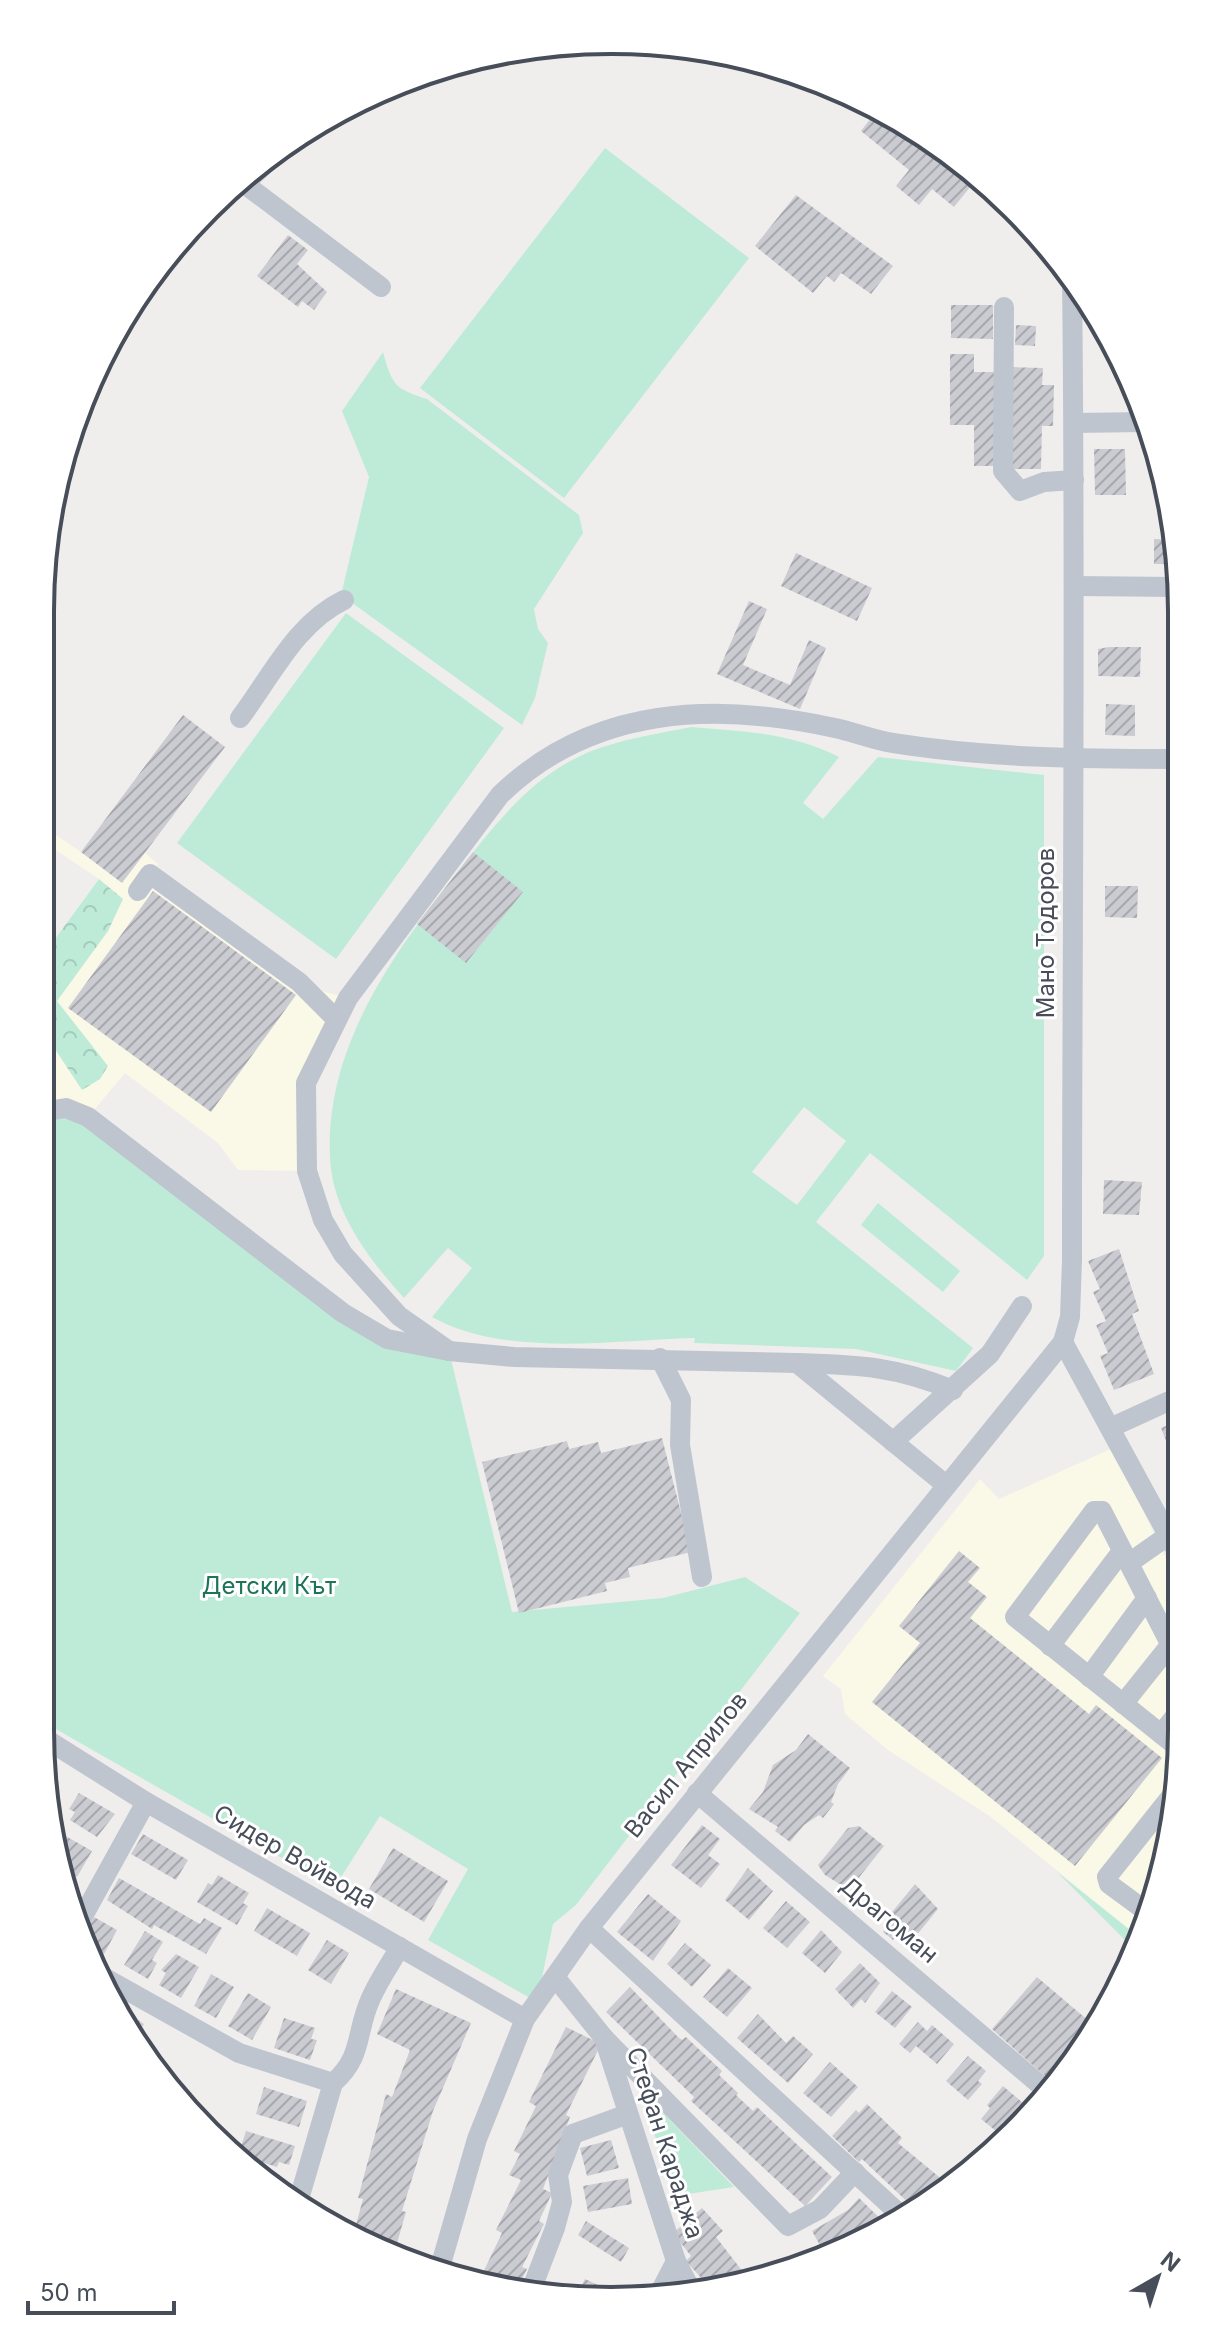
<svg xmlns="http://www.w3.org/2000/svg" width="1222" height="2341" font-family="Inter,sans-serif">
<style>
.commercial{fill:#faf8e7}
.green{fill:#beebd7;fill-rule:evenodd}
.forest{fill:url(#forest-crowns)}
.building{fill:url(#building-hatch)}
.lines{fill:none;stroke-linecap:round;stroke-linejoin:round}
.minor{stroke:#bfc5ce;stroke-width:20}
.labels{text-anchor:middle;stroke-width:6;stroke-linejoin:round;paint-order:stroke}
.street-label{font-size:24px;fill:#474d59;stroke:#fff}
.park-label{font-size:24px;fill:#1e7458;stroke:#fff}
.rim{fill:none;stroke:#474d59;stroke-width:4}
</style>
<defs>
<pattern id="forest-crowns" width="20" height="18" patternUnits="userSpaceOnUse" patternTransform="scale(2)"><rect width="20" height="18" fill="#beebd7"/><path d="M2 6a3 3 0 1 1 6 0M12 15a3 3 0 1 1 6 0" fill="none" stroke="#a5cbbb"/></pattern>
<pattern id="building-hatch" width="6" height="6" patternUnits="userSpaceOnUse" patternTransform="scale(2)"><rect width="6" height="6" fill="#cbcbd2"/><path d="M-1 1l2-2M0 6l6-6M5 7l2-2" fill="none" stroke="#a7a7ad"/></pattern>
</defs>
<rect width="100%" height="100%" fill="#f0eeed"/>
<g class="commercial">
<polygon points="225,747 145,853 158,864 151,874 277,967 325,992 348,998 306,1083 307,1171 238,1170 218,1143 125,1073 88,1117 41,1112 41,958 99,879 41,840 41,825 81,852"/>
<polygon points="1113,1448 1180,1588 1181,1767 1162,1878 1140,1938 991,1817 888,1750 845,1714 841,1689 823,1676 980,1479 999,1499"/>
</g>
<g class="green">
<polygon points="605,148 749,258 564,498 420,388"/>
<path d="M383 352C392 385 395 389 427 399L579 515 583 533 534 609 538 629 548 643 535 698 522 725 341 595 369 477 342 411Z"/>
<polygon points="346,613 504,728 336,959 177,843"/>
<path d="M691 727C742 731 792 733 839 757L803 803 823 819 878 757 1044 775V1256L1027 1280 870 1153 816 1222 973 1348 956 1371 856 1349 694 1343 695 1338C613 1340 506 1358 432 1317L472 1268 448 1248 404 1298C369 1259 332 1212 330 1157 325 1046 394 953 458 871 487 835 516 796 554 771 596 742 642 737 691 727ZM804 1107 846 1141 797 1205 752 1172Z"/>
<polygon points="41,1107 66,1108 343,1313 449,1351 512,1612 663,1598 745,1577 800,1613 576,1905 553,1924 537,2002 428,1940 468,1869 380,1816 334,1888 40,1720"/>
<polygon points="878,1203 960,1271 943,1292 861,1225"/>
<polygon points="1057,1872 1140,1938 1135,1950"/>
<polygon points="639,2088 734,2187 675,2196"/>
</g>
<polygon class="forest" points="99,879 123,899 108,931 57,1001 108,1066 100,1079 82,1090 41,1028 41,958"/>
<g class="building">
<polygon points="878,109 979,176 954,207 932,189 919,205 896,186 909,170 861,131"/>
<polygon points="796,195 893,266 871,294 841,273 834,282 827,276 813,293 755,246"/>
<polygon points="288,235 308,250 297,264 327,292 314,310 302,301 298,307 257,276"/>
<polygon points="951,305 993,305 993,339 951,338"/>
<polygon points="1016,325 1036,326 1035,346 1015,345"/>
<polygon points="950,354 974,354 974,372 996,372 996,466 974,466 974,425 950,425"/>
<polygon points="1010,367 1043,368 1042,385 1054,385 1053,426 1042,426 1041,469 1008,469"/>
<polygon points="1094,449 1125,449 1126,495 1095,495"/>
<polygon points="1154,539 1177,540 1177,560 1172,560 1172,564 1154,564"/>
<polygon points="796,553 872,588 857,621 781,586"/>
<polygon points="749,601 767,609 743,665 790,685 809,640 826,648 800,709 717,674"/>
<polygon points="1109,647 1141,647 1140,677 1098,676 1098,649"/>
<polygon points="1106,704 1135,705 1135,736 1105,735"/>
<polygon points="183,715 225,747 122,883 81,852"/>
<polygon points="473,852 523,892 466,963 417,924"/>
<polygon points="1105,886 1138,886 1137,918 1105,917"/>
<polygon points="153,891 296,995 211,1112 68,1008"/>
<polygon points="41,1052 56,1077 41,1087"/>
<polygon points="1104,1180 1142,1182 1139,1215 1103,1214"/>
<polygon points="1119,1249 1139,1311 1132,1314 1154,1374 1114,1390 1100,1356 1108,1353 1096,1325 1106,1321 1093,1292 1100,1289 1088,1261"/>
<polygon points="1180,1420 1180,1459 1174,1461 1161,1428"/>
<polygon points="662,1438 691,1552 628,1568 630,1577 605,1583 607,1591 519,1613 482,1462 567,1441 569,1449 598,1442 601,1453"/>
<polygon points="959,1551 980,1568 968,1582 987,1597 970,1618 1089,1714 1096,1705 1162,1758 1075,1866 872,1702 920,1643 899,1626"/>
<polygon points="808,1734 850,1768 838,1784 831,1802 834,1804 823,1818 819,1815 804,1825 790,1842 775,1831 778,1827 749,1809 763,1792 773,1765 796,1750"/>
<polygon points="79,1793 115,1814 97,1837 70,1820 75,1812 69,1809"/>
<polygon points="702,1825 720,1839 708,1855 720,1864 701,1888 671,1865"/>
<polygon points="859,1826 884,1846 849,1890 825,1875 818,1865 848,1828"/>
<polygon points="62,1834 92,1851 77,1877 63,1869 58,1840"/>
<polygon points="143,1834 188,1860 176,1880 131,1854"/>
<polygon points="393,1848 448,1881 424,1922 369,1889"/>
<polygon points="748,1868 773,1891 749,1920 725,1900"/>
<polygon points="218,1875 249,1893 243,1903 248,1906 237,1925 197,1902 208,1883 212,1885"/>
<polygon points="119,1878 200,1924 204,1918 222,1928 206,1954 154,1925 152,1929 107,1900"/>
<polygon points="915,1884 938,1909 915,1937 900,1931 893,1940 883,1932 890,1923 888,1917"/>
<polygon points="648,1894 681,1921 653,1961 617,1932"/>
<polygon points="786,1901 810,1922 787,1948 763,1928"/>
<polygon points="267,1908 310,1933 297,1956 254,1931"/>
<polygon points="94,1917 117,1930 104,1954 87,1945 83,1937"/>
<polygon points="821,1930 842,1952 825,1973 802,1953"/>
<polygon points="145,1931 163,1942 152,1960 157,1963 148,1979 124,1965"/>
<polygon points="327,1940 349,1953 331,1984 308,1970"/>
<polygon points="685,1943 711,1965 692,1987 667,1964"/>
<polygon points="176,1954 199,1967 181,1998 159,1985 166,1973 161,1970"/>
<polygon points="860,1963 880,1983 865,2003 861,1999 853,2008 835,1989"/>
<polygon points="728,1968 752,1988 727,2017 703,1997"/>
<polygon points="211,1974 234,1987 216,2018 194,2006"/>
<polygon points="1037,1977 1090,2022 1080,2034 1084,2037 1052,2082 992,2029"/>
<polygon points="630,1987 678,2037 682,2040 686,2037 722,2071 719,2075 738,2093 736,2095 753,2111 757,2107 832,2177 805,2206 691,2101 694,2097 606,2012"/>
<polygon points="396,1989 471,2023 433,2111 402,2211 406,2212 395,2250 354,2232 363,2199 358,2198 386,2094 392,2097 410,2050 377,2034"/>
<polygon points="892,1991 912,2007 895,2028 875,2012"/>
<polygon points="248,1993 271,2007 252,2040 228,2026"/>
<polygon points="122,2010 144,2024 136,2037 124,2013"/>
<polygon points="758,2014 786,2043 793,2036 813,2054 788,2083 737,2038"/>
<polygon points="284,2018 315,2028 311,2039 317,2040 310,2060 274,2048"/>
<polygon points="918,2022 927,2031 932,2025 954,2044 937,2064 916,2046 910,2053 899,2044"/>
<polygon points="566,2027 601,2044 566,2115 570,2117 543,2189 552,2193 539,2221 544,2224 522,2267 527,2269 518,2287 478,2283 502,2233 496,2230 521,2180 509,2175 520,2154 514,2151 536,2106 529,2102"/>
<polygon points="968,2056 986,2071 978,2081 982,2084 968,2100 946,2081"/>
<polygon points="830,2062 858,2087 831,2117 803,2093"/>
<polygon points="1003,2086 1030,2109 1014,2128 1010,2125 1001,2135 981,2119 990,2108 987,2105"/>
<polygon points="264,2087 307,2101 299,2127 256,2114"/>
<polygon points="867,2104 902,2138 898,2143 944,2181 939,2187 944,2192 928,2205 917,2211 862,2159 859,2162 832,2136 856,2110 859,2113"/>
<polygon points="246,2131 295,2146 289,2165 279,2162 277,2167 242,2156 239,2153"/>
<polygon points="611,2140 619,2168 587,2176 580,2148"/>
<polygon points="628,2178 632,2204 588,2212 583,2186"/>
<polygon points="859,2198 888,2226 827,2258 812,2231 848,2210"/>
<polygon points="702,2208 723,2231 716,2237 747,2277 704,2287 700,2283 703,2280 686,2261 691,2256 673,2233"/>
<polygon points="586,2221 629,2248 621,2262 578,2235"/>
<polygon points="585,2279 624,2297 578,2293"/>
</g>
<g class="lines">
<g class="minor">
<polyline points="238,179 381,287"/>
<polyline points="246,182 285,146"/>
<polyline points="1004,307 1003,471 1020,491 1044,482 1074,480"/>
<polyline points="1074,423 1147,422"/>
<polyline points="1075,586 1177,587"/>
<path d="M240 718C271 677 296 623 344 600"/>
<polyline points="138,891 150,874 299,982 336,1019"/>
<polyline points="41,1112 66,1108 88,1117 343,1313 387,1339 449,1351 514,1357 797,1363 946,1485"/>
<polyline points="1063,1342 1180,1557"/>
<path d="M449 1351 399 1316 343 1254 323 1220 307 1171 306 1083 348 998 500 795C593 705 716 702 835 728 854 732 873 740 893 743 987 758 1083 759 1178 759"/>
<polyline points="660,1358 681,1400 680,1445 702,1577"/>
<path d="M797 1363C859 1365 895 1366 953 1390"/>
<polyline points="1112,1427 1180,1396"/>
<polyline points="893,1442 990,1354 1022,1306"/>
<polyline points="1129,1563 1169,1535"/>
<polyline points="1050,1646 1122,1551"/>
<polyline points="1180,1663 1102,1511 1094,1511 1015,1617 1181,1750"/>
<polyline points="1089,1677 1147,1598"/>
<polyline points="1123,1704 1171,1644"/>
<polyline points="1161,1734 1181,1709"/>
<polyline points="41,1736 146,1802 525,2019"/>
<polyline points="697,1793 1046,2090"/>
<polyline points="1157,1894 1143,1909 1109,1884 1107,1877 1177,1789"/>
<polyline points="77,1927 146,1802"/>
<polyline points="589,1928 904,2218"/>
<polyline points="555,1977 604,2038 676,2261 691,2290"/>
<polyline points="105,1978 239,2053 333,2083"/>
<polyline points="604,2038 788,2226 820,2209 855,2172"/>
<path d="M333 2083C364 2056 355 2032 371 1998 379 1980 390 1964 400 1947"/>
<polyline points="297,2206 333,2083"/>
<path d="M439 2271 477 2139 525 2019 589 1928 1063 1342 1070 1317 1072 1260C1072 933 1076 606 1072 278"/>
<polyline points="532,2288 555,2228 562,2202 558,2175 573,2134 628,2114"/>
<polyline points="657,2298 676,2261"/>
</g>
</g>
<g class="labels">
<g class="street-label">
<text transform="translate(1046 933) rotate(-90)" y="8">Мано Тодоров</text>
<text transform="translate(686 1765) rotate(-51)" y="8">Васил Априлов</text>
<text transform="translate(295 1857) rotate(30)" y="8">Сидер Войвода</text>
<text transform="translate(889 1920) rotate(40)" y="8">Драгоман</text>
<text transform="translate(665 2143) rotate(72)" y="8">Стефан Караджа</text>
</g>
<g class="park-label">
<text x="269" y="1594">Детски Кът</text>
</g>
</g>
<path d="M0 0H1222V2341H0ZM611 54H611A557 557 0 0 1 1168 611V1730A557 557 0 0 1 611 2287H611A557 557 0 0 1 54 1730V611A557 557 0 0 1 611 54Z" fill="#fff" fill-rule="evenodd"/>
<path class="rim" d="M611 54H611A557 557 0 0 1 1168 611V1730A557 557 0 0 1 611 2287H611A557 557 0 0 1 54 1730V611A557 557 0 0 1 611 54Z"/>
<g transform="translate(1158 2277) rotate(39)" stroke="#ffffff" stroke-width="6" paint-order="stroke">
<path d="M0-6L14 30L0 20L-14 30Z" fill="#474d59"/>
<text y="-12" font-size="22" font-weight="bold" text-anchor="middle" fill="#474d59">N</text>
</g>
<path d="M28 2301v12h146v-12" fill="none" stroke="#474d59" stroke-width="4"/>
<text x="40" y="2301" font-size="24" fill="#474d59" stroke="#ffffff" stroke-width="6" paint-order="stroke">50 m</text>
</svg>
